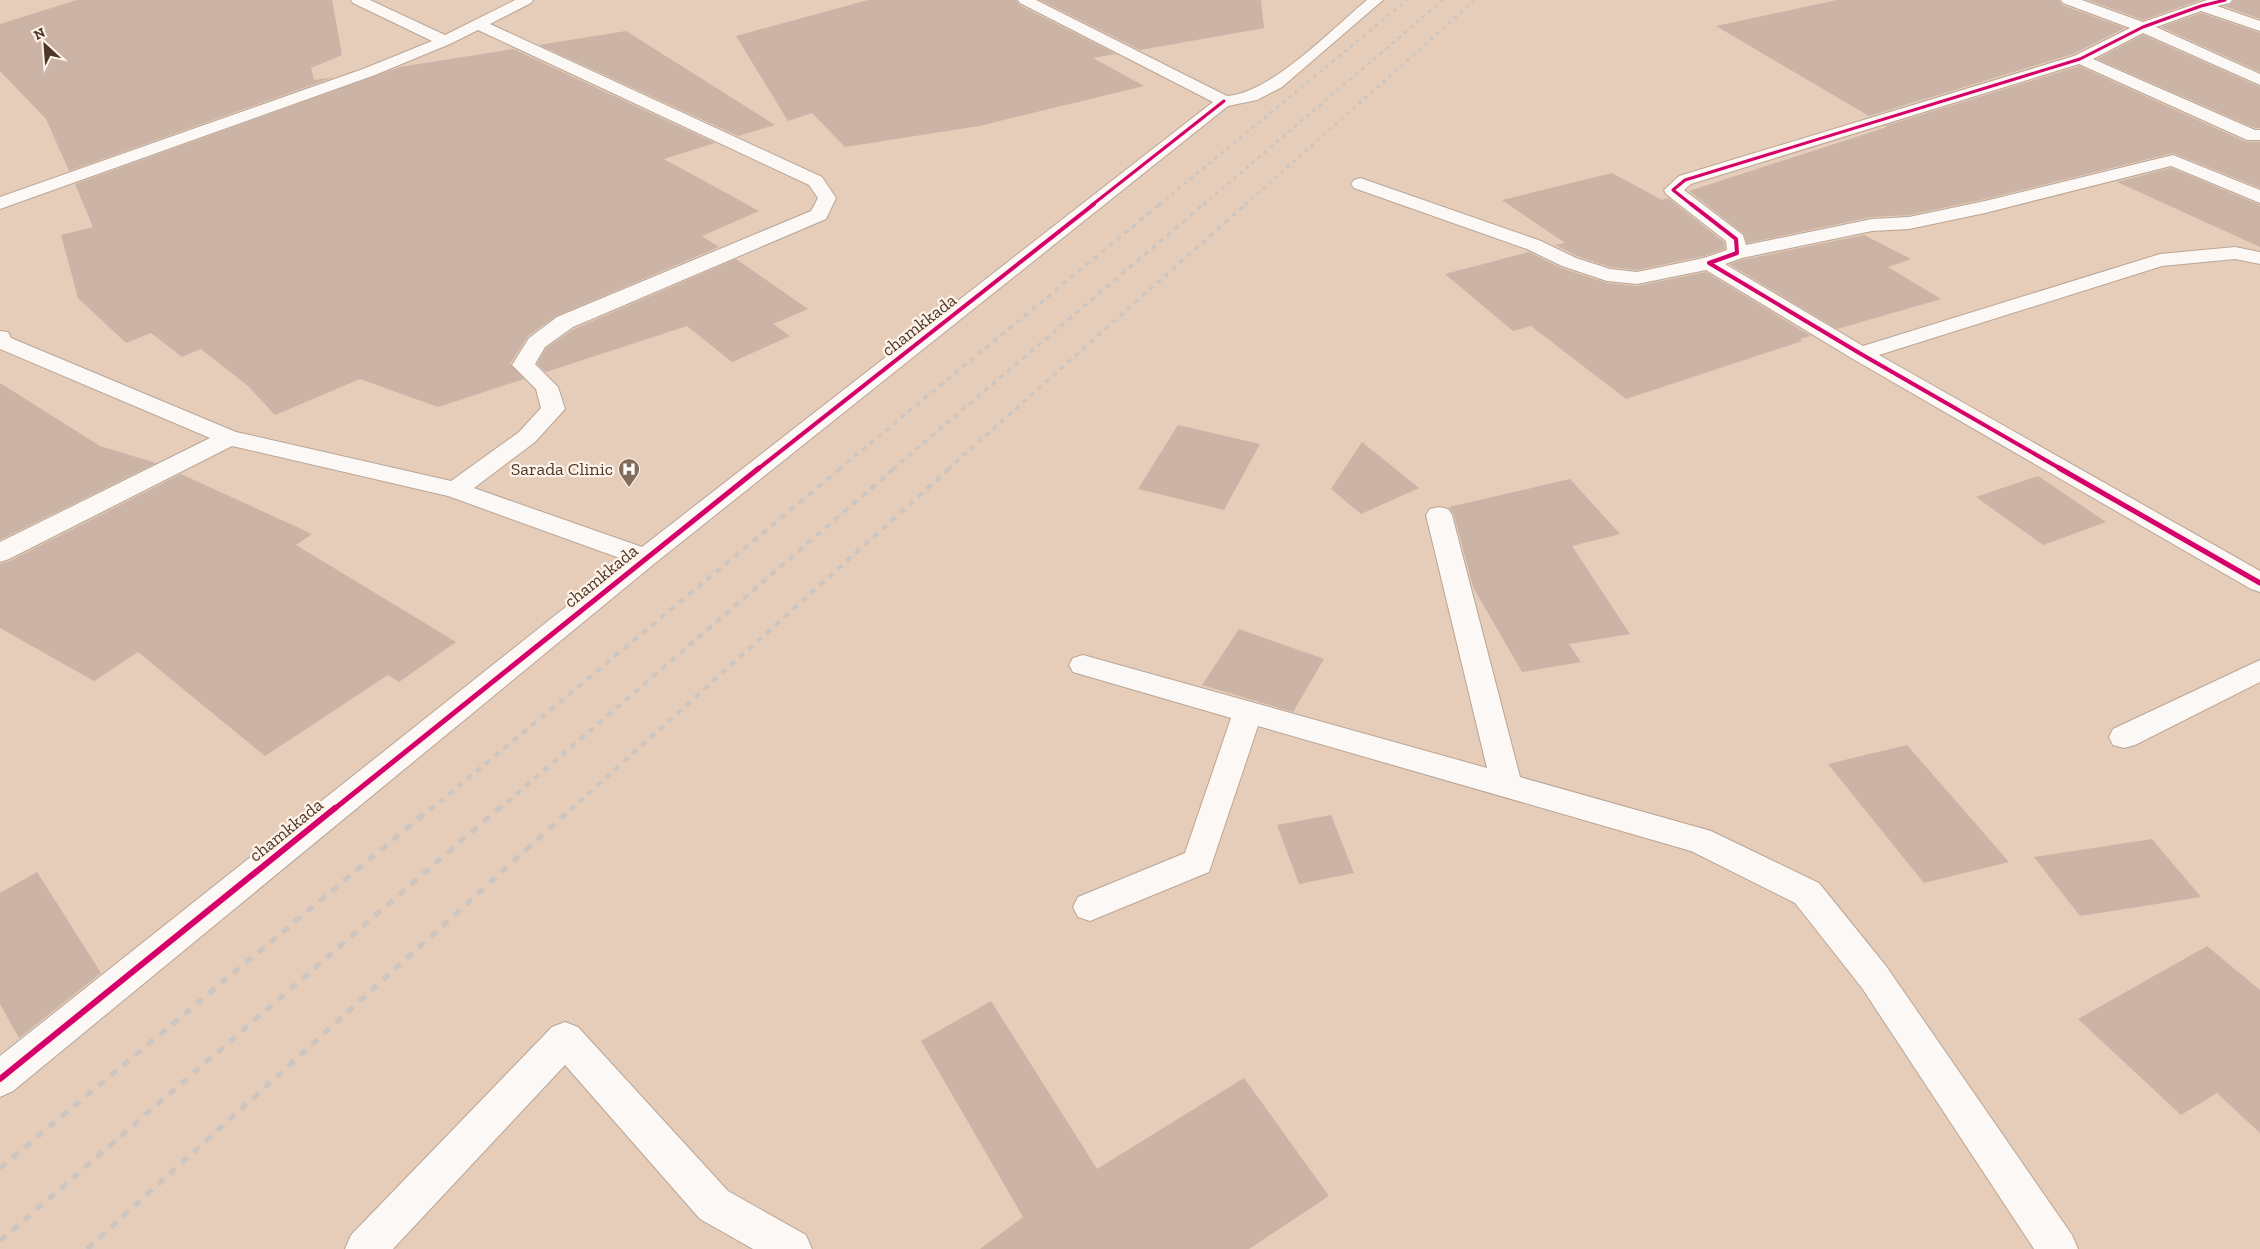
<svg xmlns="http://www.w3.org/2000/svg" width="2260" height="1249" font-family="'Zilla Slab',serif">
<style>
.building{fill:#cbb3a6}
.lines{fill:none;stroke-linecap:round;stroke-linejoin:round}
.street-casing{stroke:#baa595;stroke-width:2}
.street{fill:#fbf8f5;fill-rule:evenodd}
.rail-far3{stroke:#ccc5c0;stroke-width:2.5;stroke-dasharray:4 4;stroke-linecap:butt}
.rail-far2{stroke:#ccc5c0;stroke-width:3;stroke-dasharray:5 5;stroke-linecap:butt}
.rail-far1{stroke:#ccc5c0;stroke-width:4;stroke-dasharray:6 6;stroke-linecap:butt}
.rail{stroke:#ccc5c0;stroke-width:5;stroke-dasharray:8 8;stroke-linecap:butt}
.cycleway-far3-casing{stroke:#fff3eb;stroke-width:5}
.cycleway-far2-casing{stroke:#fff3eb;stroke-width:6}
.cycleway-far1-casing{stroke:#fff3eb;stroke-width:8}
.cycleway-casing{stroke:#fff3eb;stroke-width:9}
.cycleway-far3{stroke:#d6006c;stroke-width:3}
.cycleway-far2{stroke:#d6006c;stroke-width:4}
.cycleway-far1{stroke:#d6006c;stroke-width:5}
.cycleway{stroke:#d6006c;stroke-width:6}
.labels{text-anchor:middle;stroke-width:4.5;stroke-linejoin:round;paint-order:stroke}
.street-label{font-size:18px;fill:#4d3725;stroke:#fff3eb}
.poi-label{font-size:18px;fill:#4d3725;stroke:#fff3eb;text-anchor:end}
</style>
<rect width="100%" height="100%" fill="#e5cdba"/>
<g class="building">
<polygon points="77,0 332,0 342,55 311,68 314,80 334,77 69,171 46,119 0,71 0,24"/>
<polygon points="868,0 1016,0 1019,5 1116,54 1093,58 1144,86 979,126 845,147 812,113 788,121 736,36"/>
<polygon points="1040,0 1261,0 1264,28 1140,50"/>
<polygon points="1837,0 2059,0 2062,5 2125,28 2073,54 1869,116 1716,26"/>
<polygon points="2088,0 2201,0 2143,20"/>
<polygon points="2234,0 2260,0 2260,19 2224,6 2230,5"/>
<polygon points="2201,13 2260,33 2260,72 2161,27"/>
<polygon points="626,31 775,125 738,136 539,45"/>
<polygon points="2143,35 2260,87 2260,128 2255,128 2097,59"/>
<polygon points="513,49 715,143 664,159 759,211 702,236 719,247 556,316 528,336 510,364 524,379 438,407 360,379 275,415 248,386 201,349 182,357 151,333 126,343 78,298 61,235 93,227 75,184 400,67"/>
<polygon points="2079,66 2246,142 2260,142 2260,188 2173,153 1985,199 1909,215 1872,217 1747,243 1744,234 1689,191 1887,127 1885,126"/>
<polygon points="2171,168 2260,205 2260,247 2117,182"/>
<polygon points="1612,173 1662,200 1668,198 1724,242 1725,249 1704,256 1637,270 1610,267 1577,256 1555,245 1565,243 1502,200"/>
<polygon points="1864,235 1911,259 1888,267 1941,299 1837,329 1729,264 1742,260"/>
<polygon points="1529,252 1561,268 1607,283 1637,286 1706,272 1811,336 1800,339 1802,341 1626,399 1531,326 1513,331 1445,274"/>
<polygon points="736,259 808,309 773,324 790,336 732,362 687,326 546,372 537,364 546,348 574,329"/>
<polygon points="0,383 100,446 156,463 0,540"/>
<polygon points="1178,425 1260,444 1224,510 1138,489"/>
<polygon points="1362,442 1419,488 1361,514 1331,489"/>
<polygon points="181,474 312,534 296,545 456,642 399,682 388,675 265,756 138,652 94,681 0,628 0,564 10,561"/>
<polygon points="2038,476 2106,522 2043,545 1976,497"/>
<polygon points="1570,479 1620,534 1572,546 1630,634 1569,644 1581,662 1522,672 1473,587 1454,515 1449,507"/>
<polygon points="1239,629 1324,659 1293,712 1202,685"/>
<polygon points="1907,745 2009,862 1924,883 1828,764"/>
<polygon points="1331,815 1354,873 1299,884 1277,825"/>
<polygon points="2152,839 2201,897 2080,916 2034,857"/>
<polygon points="37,872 101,973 19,1038 0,1004 0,893"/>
<polygon points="2207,946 2260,990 2260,1133 2217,1093 2181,1115 2078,1019"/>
<polygon points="991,1001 1097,1169 1244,1078 1329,1196 1249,1249 980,1249 1023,1217 921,1041"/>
</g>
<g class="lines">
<g class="street-casing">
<g id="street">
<path d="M351 0H370L445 35 515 0H533L531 3 490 24 822 177 836 198 826 219 573 327 545 347 535 364 558 387 565 409 535 442 474 488 642 547 1213 102 1020 3 1018 0H1036L1227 96C1271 93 1332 29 1367 0H1383L1282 87 1257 100 1228 106 654 564 13 1091 0 1097V1056L625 560 448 496 232 446 9 559 0 562V542L210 438 0 349V331L8 332 11 338 236 432 451 481 519 432 541 408 536 389 512 365 529 338 557 317 811 211 818 198 809 185 478 30 450 44 375 75 0 209V197L363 69 432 41 353 3Z"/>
<polygon points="2061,0 2082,0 2143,22 2207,0 2232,0 2230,3 2217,6 2260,21 2260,31 2201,11 2156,27 2260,74 2260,85 2143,33 2093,59 2255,130 2260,130 2260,140 2247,140 2079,64 1691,184 1684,190 1743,235 1746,245 1872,219 1909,217 1985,201 2173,155 2260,190 2260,203 2171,166 1985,213 1909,229 1872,231 1742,258 1725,264 1863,346 2160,254 2235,247 2260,252 2260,264 2235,259 2162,266 1879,355 2260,571 2260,592 2251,589 1853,359 1706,270 1637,284 1607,281 1562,266 1527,249 1354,188 1351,184 1354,180 1360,178 1366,180 1541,241 1576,258 1610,269 1637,272 1704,258 1727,250 1726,241 1666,194 1664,190 1679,176 2074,56 2130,28 2063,3"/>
<polygon points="1439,507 1448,509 1452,515 1520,777 1711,831 1819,883 1886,966 2072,1235 2078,1249 2034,1249 1862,988 1795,903 1691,851 1258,726 1209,872 1090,921 1078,917 1073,907 1078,897 1185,853 1231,718 1073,672 1069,665 1073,658 1083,655 1487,768 1426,515 1430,509"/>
<polygon points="2260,660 2260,682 2135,745 2124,748 2113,745 2109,737 2113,729"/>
<polygon points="565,1022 578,1027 728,1191 806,1235 812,1249 753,1249 700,1219 565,1065 393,1249 345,1249 351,1235 552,1027"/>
</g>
</g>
<use href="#street" class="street"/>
<g class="rail-far3">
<polyline points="1159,205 1407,0"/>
<polyline points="1203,205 1443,0"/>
<polyline points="1245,205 1475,0"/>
</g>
<g class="rail-far2">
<polyline points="839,469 1160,204"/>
<polyline points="893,469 1204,204"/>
<polyline points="948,469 1246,204"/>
</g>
<g class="rail-far1">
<polyline points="430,810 841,468"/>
<polyline points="498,810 895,468"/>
<polyline points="570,810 950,468"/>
</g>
<g class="rail">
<polyline points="0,1168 431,808"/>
<polyline points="0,1241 499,808"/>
<polyline points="87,1249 572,808"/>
</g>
<g class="cycleway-far3-casing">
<g id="cycleway-far3">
<polyline points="1092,205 1224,101"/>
<polyline points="1692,205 1673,190 1685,180 2080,59 2143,27 2201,6 2225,0"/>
</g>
</g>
<g class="cycleway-far2-casing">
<g id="cycleway-far2">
<polyline points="1691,204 1736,239 1737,253 1709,263 1861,354 2061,469"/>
<polyline points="758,469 1094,204"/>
</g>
</g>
<g class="cycleway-far1-casing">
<g id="cycleway-far1">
<polyline points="2059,468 2260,583"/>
<polyline points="333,810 759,468"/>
</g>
</g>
<g class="cycleway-casing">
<polyline id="cycleway" points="0,1079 335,808"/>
</g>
<use href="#cycleway-far3" class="cycleway-far3"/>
<use href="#cycleway-far2" class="cycleway-far2"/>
<use href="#cycleway-far1" class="cycleway-far1"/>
<use href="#cycleway" class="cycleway"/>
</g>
<defs>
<g id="hospital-pin" transform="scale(1.125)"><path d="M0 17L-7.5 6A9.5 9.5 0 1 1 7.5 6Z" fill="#826c59" stroke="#fff3eb"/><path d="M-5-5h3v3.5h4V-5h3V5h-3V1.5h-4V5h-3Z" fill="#fff"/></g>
</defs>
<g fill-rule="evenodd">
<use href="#hospital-pin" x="629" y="469"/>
</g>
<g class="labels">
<g class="street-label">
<text transform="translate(919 325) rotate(-38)" y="6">chamkkada</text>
<text transform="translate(601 576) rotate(-39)" y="6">chamkkada</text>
<text transform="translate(286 830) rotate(-39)" y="6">chamkkada</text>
</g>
<g class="poi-label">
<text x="613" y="475">Sarada Clinic</text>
</g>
</g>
<g transform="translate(45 45) rotate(334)" stroke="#fff3eb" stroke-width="4" paint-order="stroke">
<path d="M0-4L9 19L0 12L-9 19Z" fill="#4d3725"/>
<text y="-8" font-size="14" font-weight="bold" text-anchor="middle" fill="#4d3725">N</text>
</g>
</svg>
